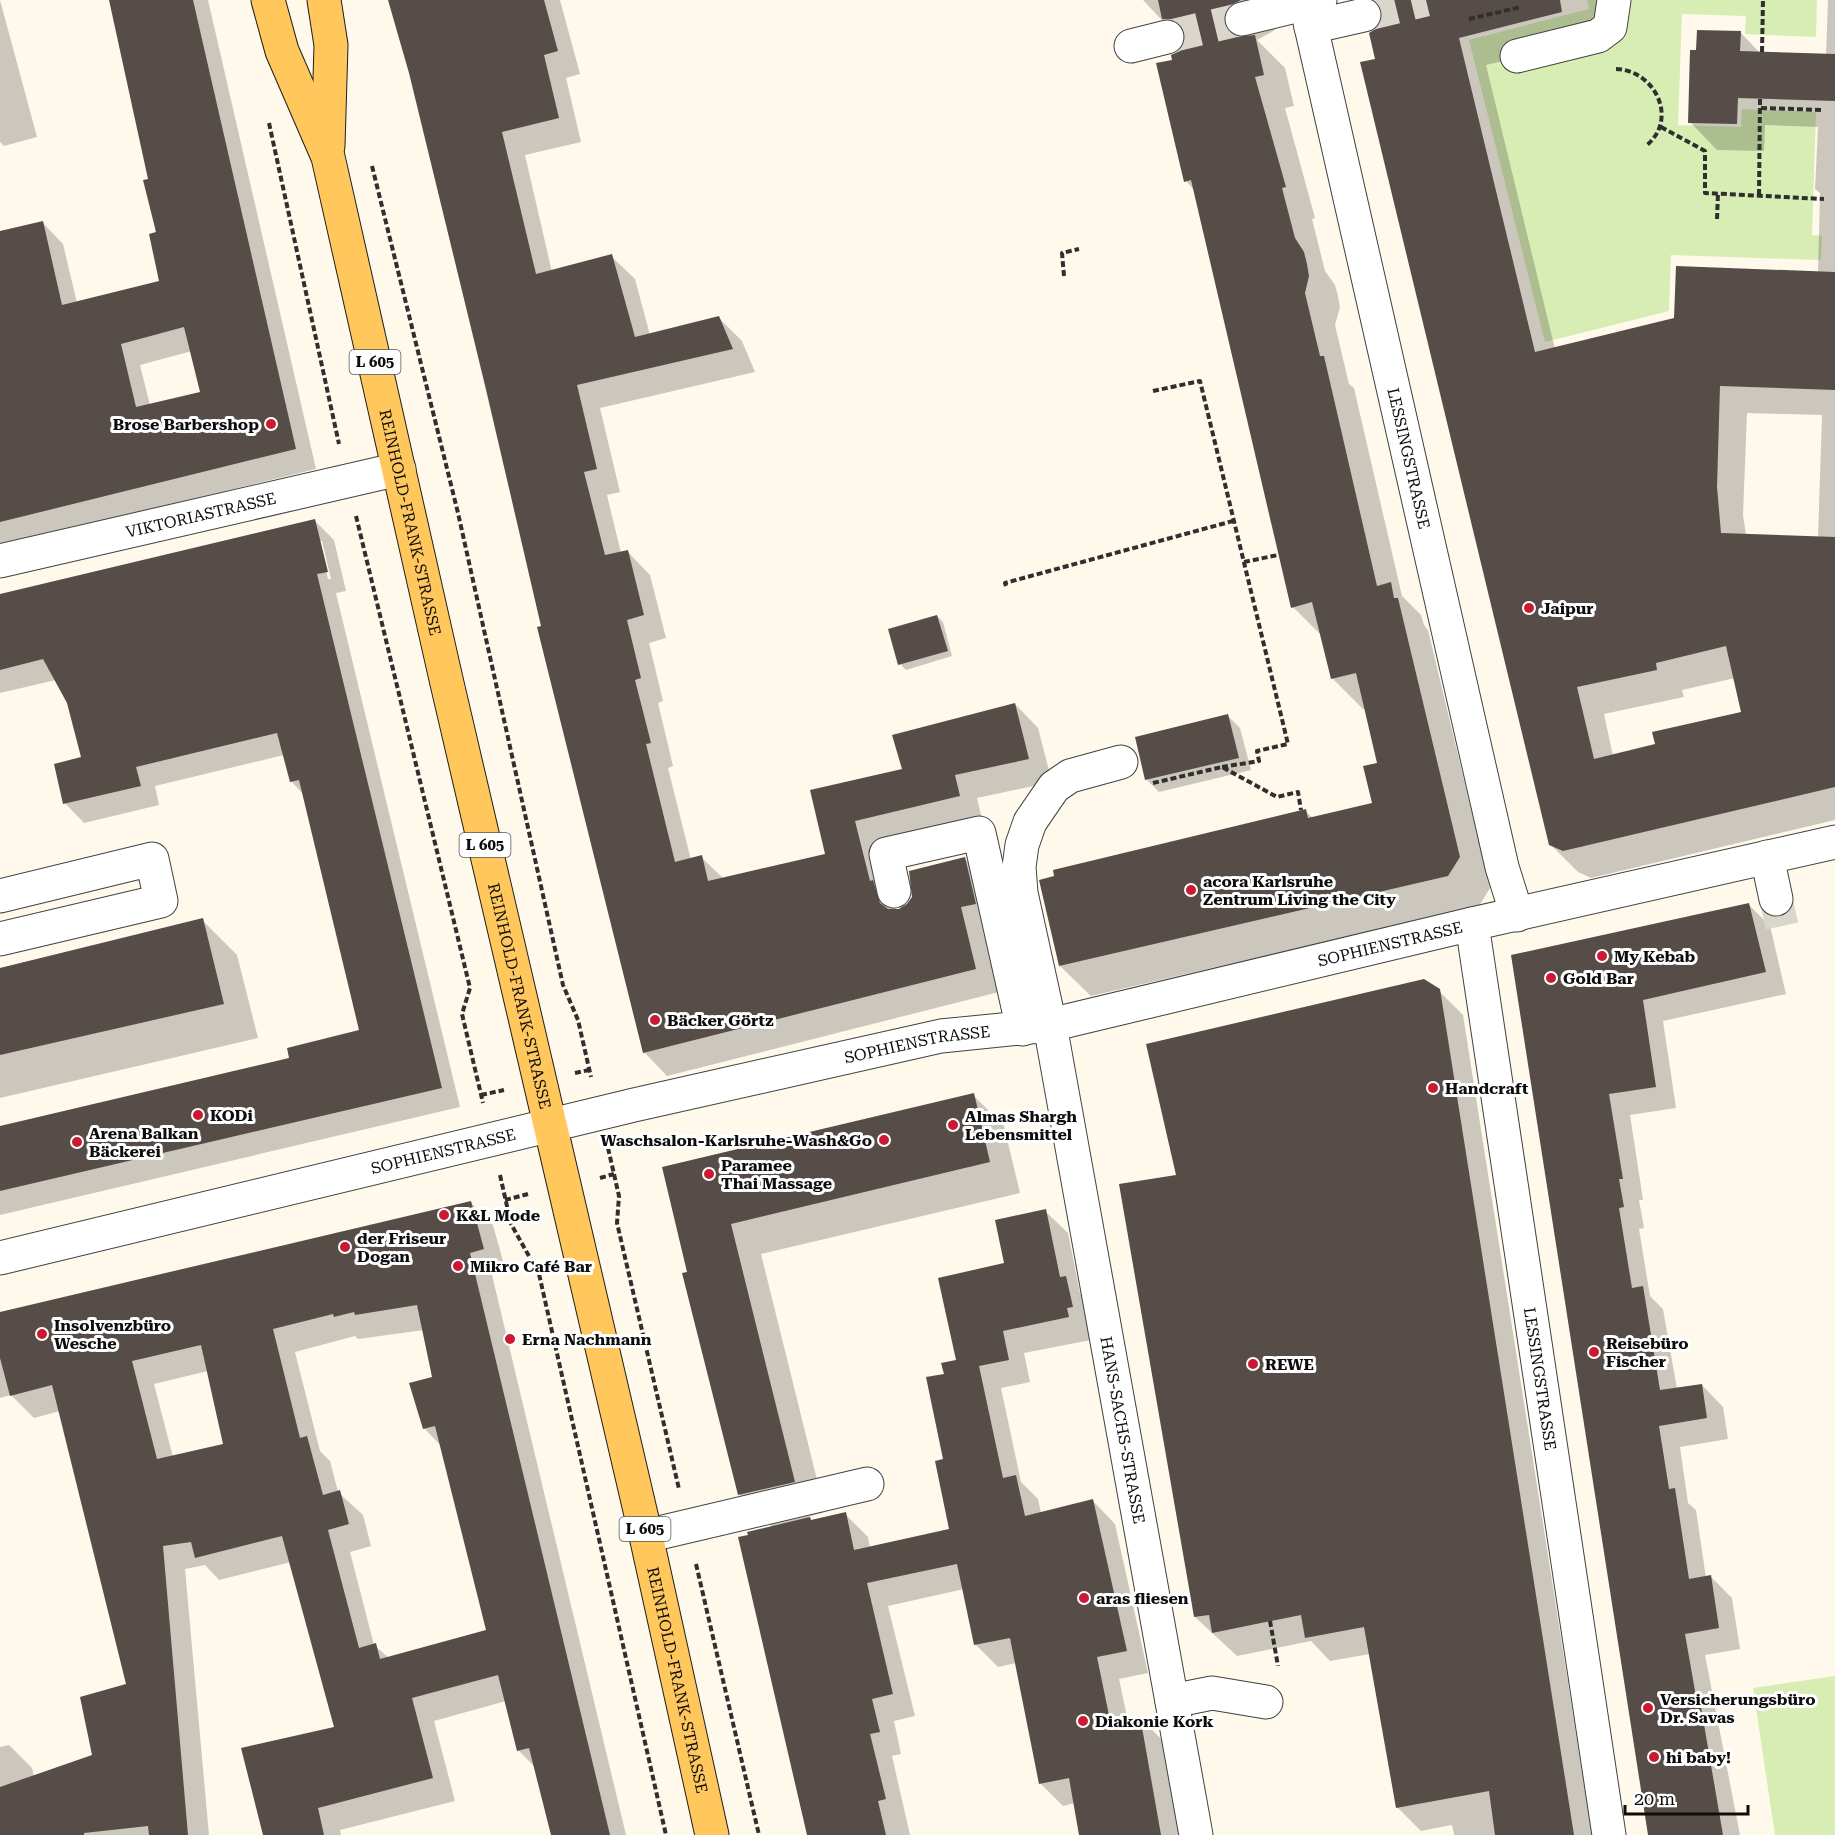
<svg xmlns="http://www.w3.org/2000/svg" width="1835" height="1835" font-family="'Roboto Serif',serif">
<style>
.green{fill:#d7edb3}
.shadow{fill:#0003;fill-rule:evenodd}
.building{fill:#564c48;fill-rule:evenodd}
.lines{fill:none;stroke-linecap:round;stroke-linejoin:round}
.minor-tunnel{stroke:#dbd6cb;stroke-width:33;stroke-dasharray:33 16;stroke-linecap:butt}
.minor-casing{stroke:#404040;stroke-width:35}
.major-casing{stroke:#1e1e1e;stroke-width:35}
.path{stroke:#2f2f2f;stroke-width:4;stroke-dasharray:6 3;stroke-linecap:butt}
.minor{stroke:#fff;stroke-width:33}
.major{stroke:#ffc75c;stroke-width:33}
.poi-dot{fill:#c91933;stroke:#fff;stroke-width:2}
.labels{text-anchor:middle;stroke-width:6;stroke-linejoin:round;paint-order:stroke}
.shield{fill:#fff;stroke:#565656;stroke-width:1.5}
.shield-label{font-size:15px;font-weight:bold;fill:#0d0d0d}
.poi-label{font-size:16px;font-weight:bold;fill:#0d0d0d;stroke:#fff;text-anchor:start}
.street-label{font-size:16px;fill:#0d0d0d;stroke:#fff}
</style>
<rect width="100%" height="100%" fill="#fff9ec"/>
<g class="green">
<polygon points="1587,0 1817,0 1816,37 1745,34 1746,16 1682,14 1678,125 1741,127 1742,109 1816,112 1812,235 1822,236 1821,260 1671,255 1669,311 1545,342 1469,40 1589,9"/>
<polygon points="1835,1676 1835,1835 1775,1835 1753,1688"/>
</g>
<g class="shadow">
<polygon points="0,0 37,137 4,146 0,142"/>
<path d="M111 0H208L316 469 0 546V233L43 223 63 244 77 303 161 282 150 180ZM192 351 201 393 150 405 140 365Z"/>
<polygon points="390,0 560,0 580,74 566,78 581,142 525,155 552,272 611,256 635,279 650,335 719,318 742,341 755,372 600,408 620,492 607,495 621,553 627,551 650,575 666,638 649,643 663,701 658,703 673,766 668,768 691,860 701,857 724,879 827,855 811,791 904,770 1015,704 1038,728 1052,782 977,798 982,819 878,844 897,911 965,859 988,882 998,927 983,930 999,992 667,1076 644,1052 410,73"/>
<polygon points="1143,0 1269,0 1275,30 1257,40 1285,68 1294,106 1285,108 1315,218 1312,219 1325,271 1335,285 1338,296 1340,307 1335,325 1349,384 1354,388 1402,596 1421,615 1424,625 1428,630 1490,888 1479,906 1091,996 1060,966 1305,811 1313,818 1373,804 1379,764 1366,709 1363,709 1333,679 1322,636 1293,607 1195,191 1186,181 1174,61 1186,41 1178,32 1174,33"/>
<path d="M1365 0H1596L1602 23 1599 39 1486 65 1555 349 1676 319 1818 272 1820 193 1815 189 1818 127 1765 125 1764 151 1717 150 1690 122 1741 33 1761 54 1826 56 1828 0H1835V820L1591 878 1578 872 1550 844 1377 60 1383 18ZM1747 413 1822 415 1818 538 1746 535 1743 515ZM1735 678 1743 713 1657 745 1613 756 1604 714 1684 697 1682 690Z"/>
<path d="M315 521 334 540 346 591 336 593 460 1107 0 1215V1127L291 1059 361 1031 304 795 291 781 284 755 155 786 159 805 84 823 65 803 83 758 68 702 56 680 0 693V595ZM319 541H322L331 579H328Z"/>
<polygon points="937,616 943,622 952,656 906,670 900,664"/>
<polygon points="1228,716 1240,728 1251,770 1159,792 1147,780"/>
<polygon points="1749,905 1770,926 1786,994 1663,1021 1676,1108 1630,1115 1643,1200 1639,1200 1644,1228 1639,1229 1650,1296 1663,1309 1677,1389 1702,1385 1723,1407 1728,1439 1680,1447 1688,1503 1696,1510 1706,1578 1711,1577 1732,1598 1740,1649 1705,1655 1740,1835 1650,1835 1513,956"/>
<polygon points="202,920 237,955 258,1038 0,1098 0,968"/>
<polygon points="1439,991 1463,1015 1592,1835 1454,1835 1452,1825 1421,1831 1397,1807 1370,1654 1330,1661 1311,1641 1237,1656 1195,1617 1178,1176"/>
<polygon points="973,1095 1004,1126 1020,1193 761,1254 825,1512 808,1517 812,1521 845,1514 868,1537 870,1548 951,1530 945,1460 946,1375 957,1362 1006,1264 1045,1211 1068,1233 1080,1293 1088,1300 1091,1340 1024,1353 1030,1382 1001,1388 1021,1482 1038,1499 1041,1513 1093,1501 1115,1524 1148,1673 1119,1679 1128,1721 1140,1717 1162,1740 1179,1835 1081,1835 1075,1803 1063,1806 1040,1783 1016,1663 998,1667 976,1645 964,1589 888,1606 915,1716 894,1721 901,1754 892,1756 910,1835 808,1835 772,1527 739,1494 664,1168"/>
<path d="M471 1203 493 1225 506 1272 492 1275 626 1835H552L536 1768 518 1750 506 1701 434 1721 455 1801 340 1830 341 1835H264L336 1728 291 1562 219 1580 205 1565 185 1569 209 1835H0V1747L9 1745 32 1768 34 1777 93 1756 128 1685 60 1411 34 1418 11 1395 0 1398V1313ZM424 1330 434 1378 424 1428 441 1446 488 1631 389 1658 374 1645 350 1552 371 1546 363 1515 338 1492 330 1461 320 1451 295 1352 355 1336 358 1339ZM208 1371 225 1445 173 1457 154 1384Z"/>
</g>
<g class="building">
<path d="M109 0H193L296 449 0 522V231L43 221 62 305 159 281 149 234 156 232 143 180 148 179ZM184 327 200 392 136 407 121 344Z"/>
<polygon points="388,0 544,0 558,51 544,55 559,118 502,132 536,274 612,254 635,337 719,316 733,349 577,385 597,469 584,472 605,555 628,550 644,615 627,620 641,678 635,680 651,743 646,744 675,862 702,855 708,881 825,854 810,790 902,769 892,735 1015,703 1029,759 955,775 960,796 855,821 870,881 873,880 880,903 888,909 899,909 907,904 912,897 909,871 965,857 976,904 961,907 976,969 643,1053 537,627 541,626 486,389 409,73"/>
<polygon points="1158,0 1241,0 1229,6 1224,14 1224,24 1228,31 1236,37 1255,35 1264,75 1255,77 1286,187 1282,188 1295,238 1304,252 1307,264 1309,276 1305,293 1320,356 1324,356 1377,586 1391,582 1394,598 1398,598 1460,857 1448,876 1059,966 1039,880 1054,876 1053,870 1306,809 1308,818 1372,803 1363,766 1377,763 1356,673 1331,679 1312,602 1291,608 1191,180 1184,182 1156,63 1172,60 1171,55 1180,51 1185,43 1185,33 1180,24 1172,19 1162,19"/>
<path d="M1374 0H1560L1562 12 1459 38 1535 352 1674 318 1676 266 1835 272V390L1720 386 1717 487 1721 533 1835 537V787L1563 851 1549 845 1360 62 1375 59 1369 33 1377 28 1382 20V11ZM1726 646 1741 712 1652 732 1655 744 1594 759 1577 687 1657 670 1656 663Z"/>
<polygon points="1697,30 1741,31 1740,51 1835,54 1835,101 1738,98 1737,124 1688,123 1690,50 1696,50"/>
<polygon points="315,519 328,572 317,574 442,1088 0,1191 0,1126 289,1058 287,1048 359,1030 299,780 290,782 277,733 136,767 141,786 63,804 54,764 81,757 67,703 43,659 0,670 0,594"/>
<polygon points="937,615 948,651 898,665 888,629"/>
<polygon points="1228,714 1239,758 1145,780 1135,737"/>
<polygon points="1749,903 1766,972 1643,1000 1656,1087 1609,1094 1623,1179 1619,1179 1624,1207 1619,1208 1632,1288 1643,1286 1660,1390 1702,1384 1707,1418 1659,1426 1669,1489 1675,1488 1689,1579 1711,1575 1719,1628 1685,1634 1698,1708 1701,1707 1723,1835 1648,1835 1511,955"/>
<polygon points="203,918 224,1004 0,1055 0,968"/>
<polygon points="1424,979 1440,989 1574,1835 1495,1835 1489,1791 1396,1808 1364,1627 1305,1638 1301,1615 1212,1633 1209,1615 1194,1617 1119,1184 1176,1175 1146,1044"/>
<polygon points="974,1093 990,1162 731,1224 795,1482 738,1495 682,1273 687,1272 662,1167"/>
<path d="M471 1201 484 1249 470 1253 610 1835H551L529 1748 517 1751 498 1675 412 1698 433 1778 318 1808 324 1835H263L241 1748 334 1727 282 1536 195 1558 191 1542 163 1546 188 1835H149L148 1826 84 1833V1835H0V1787L92 1755 80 1697 126 1684 52 1385 10 1396 0 1358V1312ZM417 1305 432 1377 409 1383 423 1429 435 1426 486 1630 380 1659 376 1643 359 1648 328 1530 349 1524 340 1490 323 1495 307 1436 300 1438 273 1329 333 1314 334 1317 354 1312 355 1315ZM201 1345 223 1444 157 1459 132 1361Z"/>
<polygon points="1046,1209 1060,1277 1066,1276 1073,1307 1067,1308 1069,1317 1003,1331 1009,1360 979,1366 1003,1478 1016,1475 1025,1516 1093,1499 1127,1651 1097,1657 1111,1725 1140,1716 1161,1835 1079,1835 1069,1778 1039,1784 1010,1638 974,1645 957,1564 867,1583 893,1694 872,1699 880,1732 870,1734 886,1799 878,1801 886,1835 807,1835 738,1537 748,1535 747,1532 810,1517 811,1520 846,1512 854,1550 949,1529 935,1461 943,1459 926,1377 944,1374 941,1363 956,1360 938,1278 1004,1263 995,1220"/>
</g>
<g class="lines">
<g class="minor-tunnel">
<polyline points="1364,15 1426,0"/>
<polyline points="1167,37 1242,19"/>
<polyline points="1776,899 1782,926"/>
</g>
<g class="minor-casing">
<g id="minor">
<path id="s1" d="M1305 0 1502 867 1517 915"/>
<polyline points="1242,19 1320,0"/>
<polyline points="1311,27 1364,15"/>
<polyline points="1131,46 1167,37"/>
<polyline points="1517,56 1598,36 1610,27 1614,0"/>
<path id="s2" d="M0 561 399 469"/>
<path id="s3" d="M1121 762 1070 776 1054 787 1030 822 1022 845 1019 867 1021 893 1050 1025 1196 1835"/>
<polyline points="1767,857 1776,899"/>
<polyline points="894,891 886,854 979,833 1023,1029"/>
<polyline points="0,896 152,859 161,901 0,939"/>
<path id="s4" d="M1472 924 1609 1835"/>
<path id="s5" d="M0 1258 634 1105 941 1036 1050 1025 1472 924 1835 842"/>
<polyline points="646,1536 867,1484"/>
<polyline points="1172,1701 1212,1693 1266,1702"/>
</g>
</g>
<g class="major-casing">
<g id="major">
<path id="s6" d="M268 0 282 51 328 157 446 679 646 1536 712 1835"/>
<polyline points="324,0 331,45 328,146"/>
</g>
</g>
<g class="path">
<polyline points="1469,19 1521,7"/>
<polyline points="1762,52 1763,0"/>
<path d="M1616 69C1654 70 1679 118 1647 145"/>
<polyline points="1761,108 1823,110"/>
<polyline points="269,123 339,444"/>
<polyline points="1661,127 1705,151 1705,193 1824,199"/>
<polyline points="372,166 458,513 563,985 578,1020 591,1077"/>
<polyline points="1759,195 1760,99"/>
<polyline points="1717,219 1718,193"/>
<polyline points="1064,276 1062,253 1079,249"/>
<polyline points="1153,391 1200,381 1288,744 1257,751 1259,761 1222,767"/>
<polyline points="356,516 470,988 462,1014 483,1103"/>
<polyline points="1244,562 1278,555"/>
<polyline points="1006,586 1005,583 1233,521"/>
<polyline points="1153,783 1222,767 1277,797 1298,792 1301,810"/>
<polyline points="575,1073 589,1070"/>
<polyline points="481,1095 504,1090"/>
<polyline points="608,1148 619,1196 617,1223 679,1489"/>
<polyline points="500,1175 511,1224 539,1274 666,1835"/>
<polyline points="600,1178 614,1174"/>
<polyline points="505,1200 528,1194"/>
<polyline points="696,1564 759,1835"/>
<polyline points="1270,1621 1278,1666"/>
</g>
<use href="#minor" class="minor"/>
<use href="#major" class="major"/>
</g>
<g class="poi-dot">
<circle cx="271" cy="424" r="6"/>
<circle cx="1529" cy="608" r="6"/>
<circle cx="1191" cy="890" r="6"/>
<circle cx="1602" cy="956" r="6"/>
<circle cx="1551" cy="978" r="6"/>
<circle cx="655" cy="1020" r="6"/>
<circle cx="1433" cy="1088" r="6"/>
<circle cx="198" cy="1115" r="6"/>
<circle cx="953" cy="1125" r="6"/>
<circle cx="884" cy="1140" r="6"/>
<circle cx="77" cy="1142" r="6"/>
<circle cx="709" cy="1174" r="6"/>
<circle cx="444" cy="1215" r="6"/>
<circle cx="345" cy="1247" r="6"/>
<circle cx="458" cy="1266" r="6"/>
<circle cx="42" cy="1334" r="6"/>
<circle cx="510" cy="1339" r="6"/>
<circle cx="1594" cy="1352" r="6"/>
<circle cx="1253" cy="1364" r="6"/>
<circle cx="1084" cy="1598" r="6"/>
<circle cx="1648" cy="1708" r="6"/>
<circle cx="1083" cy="1721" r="6"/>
<circle cx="1654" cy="1757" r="6"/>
</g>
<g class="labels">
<g class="shield">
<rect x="349.5" y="350" width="51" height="24" rx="4.5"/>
<rect x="459.5" y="833" width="51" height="24" rx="4.5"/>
<rect x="619.5" y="1517" width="51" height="24" rx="4.5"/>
</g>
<g class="shield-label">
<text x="375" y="367">L 605</text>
<text x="485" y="850">L 605</text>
<text x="645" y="1534">L 605</text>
</g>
<g class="poi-label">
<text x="259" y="430" text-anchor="end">Brose Barbershop</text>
<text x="1541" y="614">Jaipur</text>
<text x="1203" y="887">acora Karlsruhe<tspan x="1203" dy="18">Zentrum Living the City</tspan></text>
<text x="1614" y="962">My Kebab</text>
<text x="1563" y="984">Gold Bar</text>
<text x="667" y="1026">Bäcker Görtz</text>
<text x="1445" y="1094">Handcraft</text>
<text x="210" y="1121">KODi</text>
<text x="965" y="1122">Almas Shargh<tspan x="965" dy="18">Lebensmittel</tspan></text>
<text x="89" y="1139">Arena Balkan<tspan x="89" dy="18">Bäckerei</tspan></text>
<text x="872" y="1146" text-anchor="end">Waschsalon-Karlsruhe-Wash&amp;Go</text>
<text x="721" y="1171">Paramee<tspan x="721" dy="18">Thai Massage</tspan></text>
<text x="456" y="1221">K&amp;L Mode</text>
<text x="357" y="1244">der Friseur<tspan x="357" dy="18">Dogan</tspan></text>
<text x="470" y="1272">Mikro Café Bar</text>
<text x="54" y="1331">Insolvenzbüro<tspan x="54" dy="18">Wesche</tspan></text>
<text x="522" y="1345">Erna Nachmann</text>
<text x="1606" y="1349">Reisebüro<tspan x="1606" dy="18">Fischer</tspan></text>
<text x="1265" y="1370">REWE</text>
<text x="1096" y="1604">aras fliesen</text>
<text x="1660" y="1705">Versicherungsbüro<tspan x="1660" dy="18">Dr. Savas</tspan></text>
<text x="1095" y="1727">Diakonie Kork</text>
<text x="1666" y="1763">hi baby!</text>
</g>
<g class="street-label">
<text dy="6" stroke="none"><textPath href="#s1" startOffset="470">LESSINGSTRASSE</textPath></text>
<text dy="6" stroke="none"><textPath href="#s2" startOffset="206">VIKTORIASTRASSE</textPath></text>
<text dy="6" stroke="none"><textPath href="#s6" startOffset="543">REINHOLD-FRANK-STRASSE</textPath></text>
<text dy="6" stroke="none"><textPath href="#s5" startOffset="1426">SOPHIENSTRASSE</textPath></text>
<text dy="6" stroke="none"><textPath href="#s6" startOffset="1029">REINHOLD-FRANK-STRASSE</textPath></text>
<text dy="6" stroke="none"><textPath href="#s5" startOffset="942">SOPHIENSTRASSE</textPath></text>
<text dy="6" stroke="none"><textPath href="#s5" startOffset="456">SOPHIENSTRASSE</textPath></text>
<text dy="6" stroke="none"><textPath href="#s4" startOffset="460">LESSINGSTRASSE</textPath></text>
<text dy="6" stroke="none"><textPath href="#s3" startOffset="734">HANS-SACHS-STRASSE</textPath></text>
<text dy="6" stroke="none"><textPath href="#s6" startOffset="1731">REINHOLD-FRANK-STRASSE</textPath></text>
</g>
</g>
<path d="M1625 1805v9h123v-9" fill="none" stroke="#0d0d0d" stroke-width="3"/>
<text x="1634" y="1805" font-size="18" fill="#0d0d0d" stroke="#ffffff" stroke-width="4.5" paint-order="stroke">20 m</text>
</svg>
